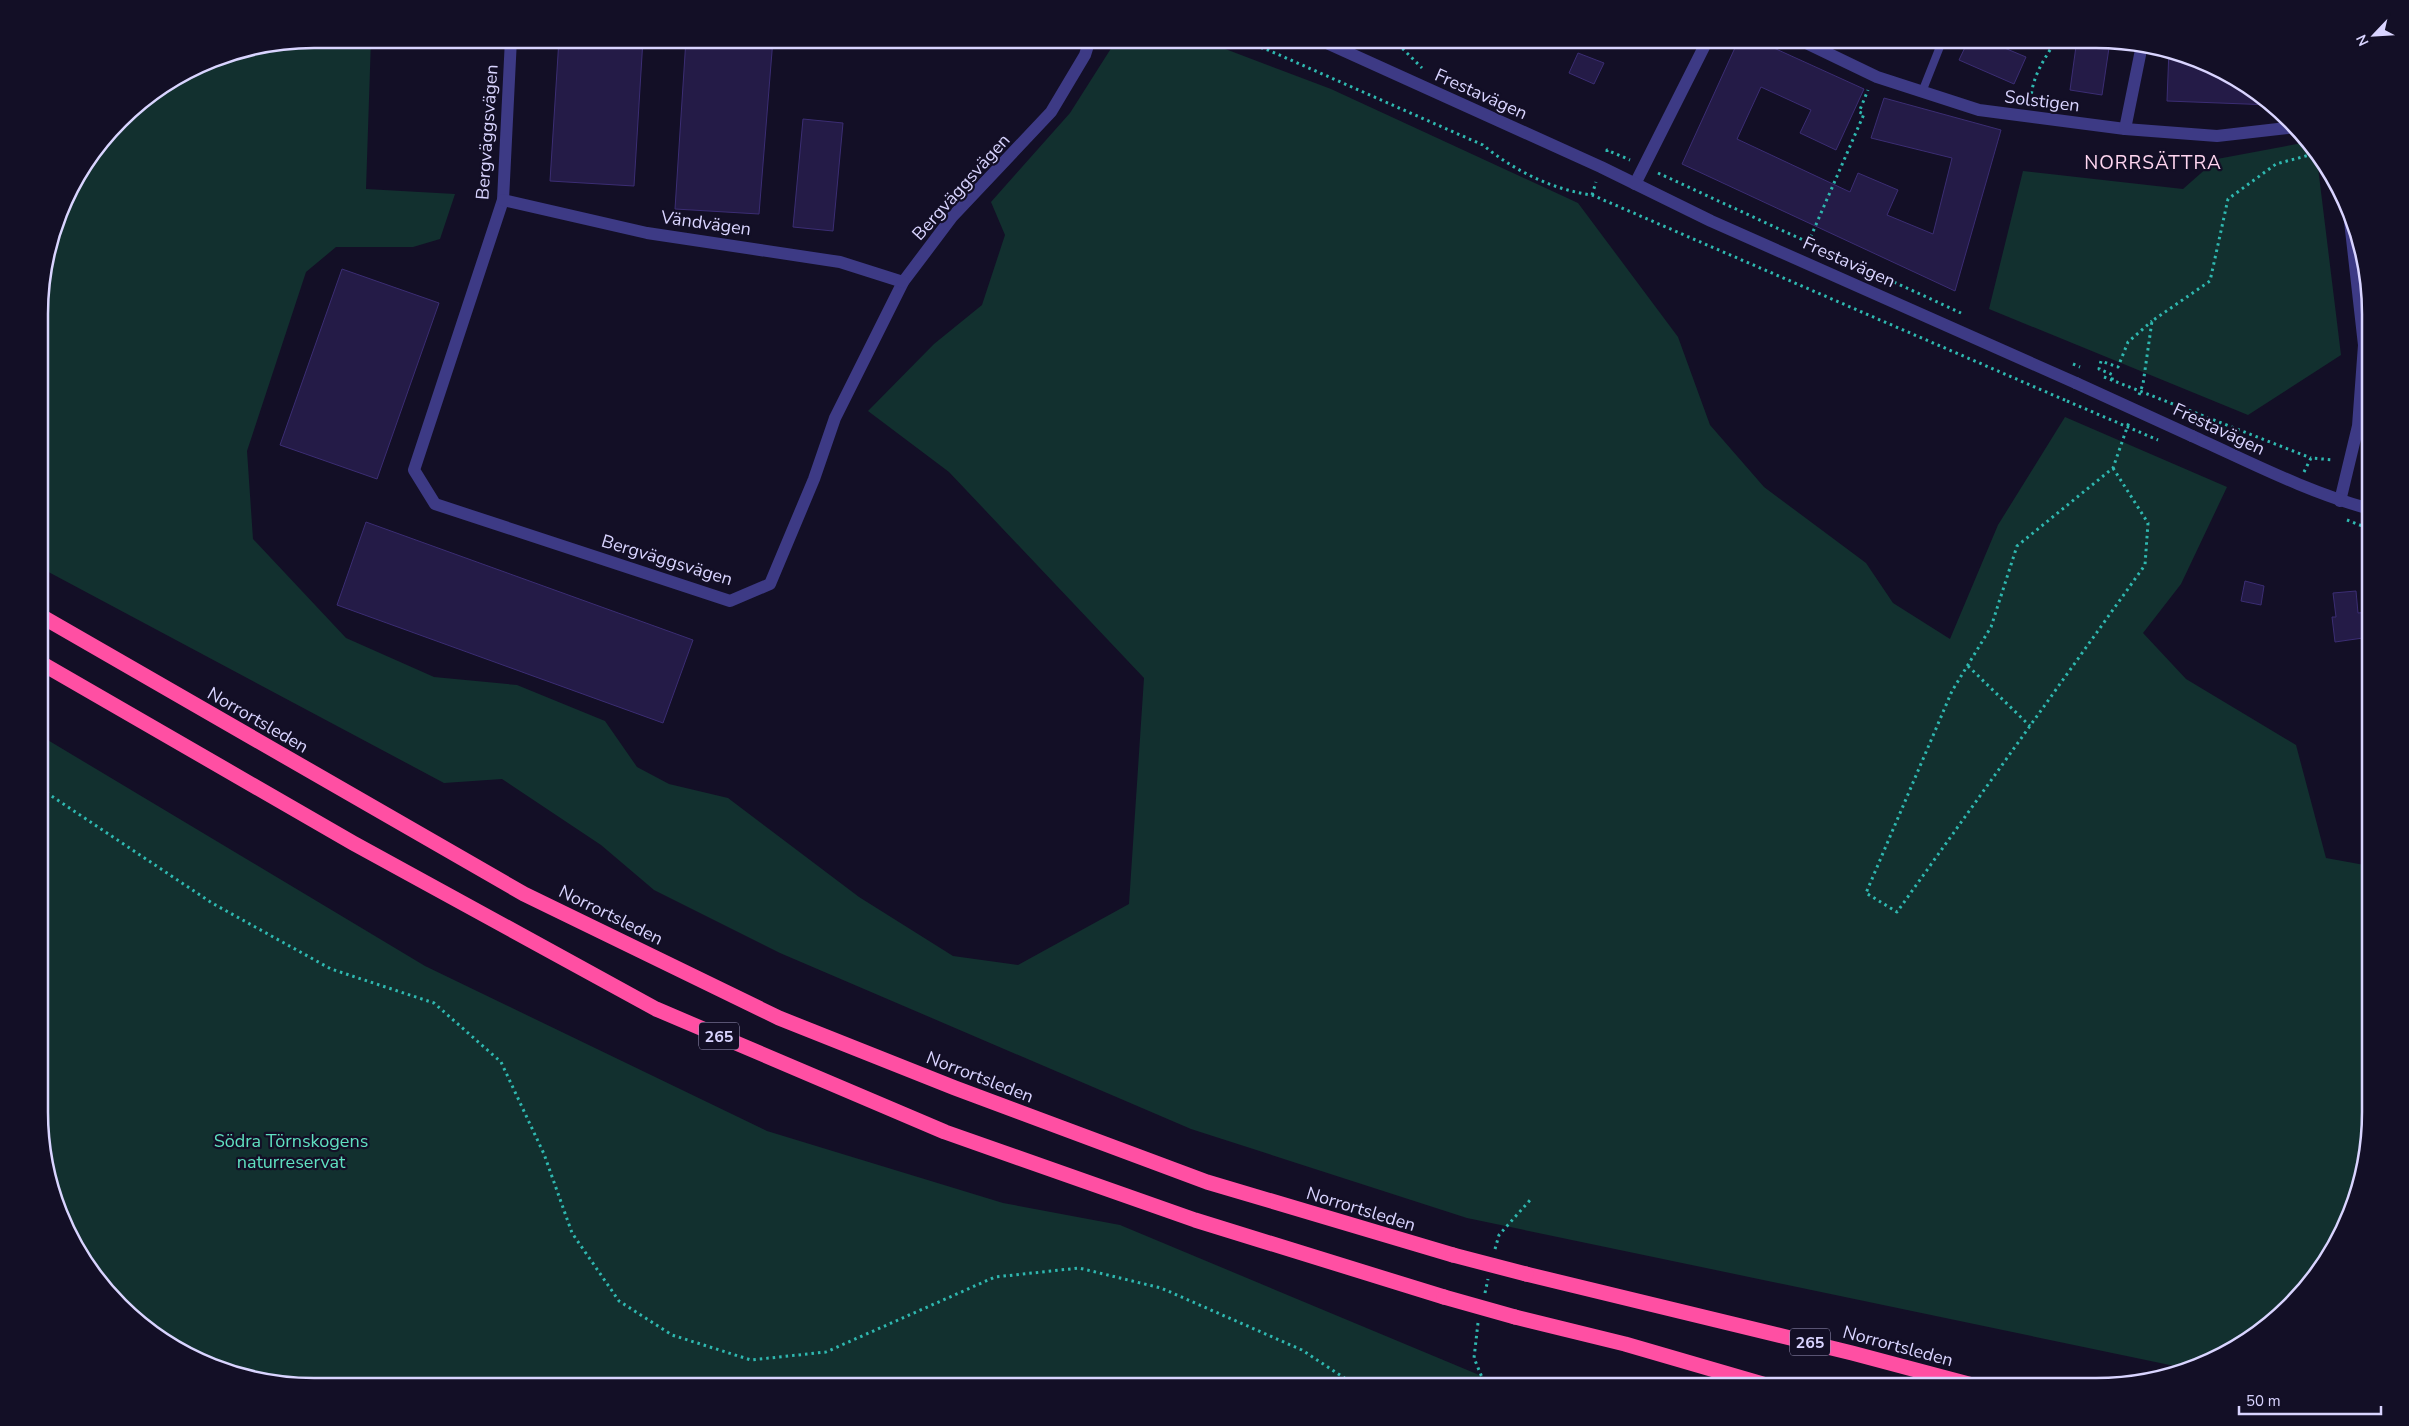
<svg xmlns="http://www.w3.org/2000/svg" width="2409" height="1426" font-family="'Nunito Sans',sans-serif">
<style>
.green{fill:#12302f}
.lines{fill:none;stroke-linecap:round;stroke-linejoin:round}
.stream{stroke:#0c2248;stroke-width:5.5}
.building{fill:#241b47;stroke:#3b2d73}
.path{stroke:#2fb8b0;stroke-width:3;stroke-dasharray:2.5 4;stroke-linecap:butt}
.service{stroke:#3d3a85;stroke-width:8}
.minor{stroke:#3d3a85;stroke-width:12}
.tertiary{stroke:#3d3a85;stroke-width:12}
.motorway{stroke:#ff4fa3;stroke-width:15}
.path-bridge{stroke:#2fb8b0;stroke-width:3;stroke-dasharray:2.5 4;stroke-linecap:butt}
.tertiary-bridge{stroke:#3d3a85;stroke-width:12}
.motorway-bridge{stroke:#ff4fa3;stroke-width:15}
.labels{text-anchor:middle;stroke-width:4.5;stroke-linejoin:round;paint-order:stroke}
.shield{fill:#130f26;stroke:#9e99be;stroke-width:1}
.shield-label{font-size:16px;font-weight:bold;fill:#d9d4ff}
.street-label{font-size:18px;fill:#d9d4ff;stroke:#130f26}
.park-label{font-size:18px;fill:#5fe0c0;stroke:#130f26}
.neighbourhood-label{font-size:19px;letter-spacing:1px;fill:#ffd6f0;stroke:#130f26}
.rim{fill:none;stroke:#d9d4ff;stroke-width:2.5}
</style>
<rect width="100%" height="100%" fill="#130f26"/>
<g class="green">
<polygon points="314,39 371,39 366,189 455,194 440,239 413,247 336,247 306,272 247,451 253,539 346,638 434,677 517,685 605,721 637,767 669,784 728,798 859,897 953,956 1018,965 1129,904 1144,678 949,472 868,411 934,344 982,305 1005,235 991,202 1070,113 1117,39 1199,39 1331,89 1578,203 1678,337 1710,425 1764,487 1866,563 1893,603 1950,639 1998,525 2065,417 2227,487 2181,584 2143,633 2186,679 2296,745 2326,858 2370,866 2370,1130 2361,1184 2333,1250 2290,1307 2233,1350 2189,1369 1467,1218 1191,1129 780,953 654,890 601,845 502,779 444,783 41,568 41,278 67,192 132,107 209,60"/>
<polygon points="2308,142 2316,151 2341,355 2248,415 1989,309 2023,171 2183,189 2217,159"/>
<polygon points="41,736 425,966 767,1131 1003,1203 1120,1225 1508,1387 313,1387 242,1378 176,1350 119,1307 85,1265 53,1201 41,1148"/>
</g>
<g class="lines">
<polyline class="stream" points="41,1094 58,1211"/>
</g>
<g class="building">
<polygon points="559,39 643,39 634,186 550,181"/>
<polygon points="686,39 773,39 759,214 675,209"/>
<polygon points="1739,39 1754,39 1864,89 1836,150 1800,133 1811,110 1761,87 1737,139 1850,192 1858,173 1898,190 1887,215 1933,234 1952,158 1871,138 1884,98 2001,130 1955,291 1682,164"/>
<polygon points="1969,39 1983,39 2026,57 2014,84 1959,60"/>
<polygon points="2077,39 2110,41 2102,95 2070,90"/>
<polygon points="2169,49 2233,76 2272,105 2167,101"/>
<polygon points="1578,53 1604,63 1594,84 1569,73"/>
<polygon points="803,119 843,123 833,231 793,227"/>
<polygon points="342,269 439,303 377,479 280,445"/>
<polygon points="366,522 693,640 663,723 337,605"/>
<polygon points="2245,581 2264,586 2261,605 2241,601"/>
<polygon points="2356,591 2358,613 2370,612 2370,637 2335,642 2332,617 2336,617 2333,593"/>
</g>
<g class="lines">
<g class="path">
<path d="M1236 39 1268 50 1483 145C1513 170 1553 190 1592 195L2067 401"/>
<polyline points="1378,39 1403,49 1422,68"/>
<path d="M2020 100V97L2031 99C2032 76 2045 58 2057 39"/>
<polyline points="1607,152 1607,150 1630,160"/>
<polyline points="1658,173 1961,313"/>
<polyline points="1592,195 1596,182"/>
<polyline points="1808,243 1864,114 1859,112 1868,90"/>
<polyline points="2112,380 2113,375 2099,369 2101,361 2118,367 2128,342 2152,321"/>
<polyline points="2139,395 2143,384 2152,321 2210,281 2228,199 2276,164 2317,153"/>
<polyline points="2201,415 2311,458"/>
<polyline points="2113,468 2148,523 2145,565 1897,912 1866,893 1952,691 1991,627 2017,546 2113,468 2129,422"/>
<polyline points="2304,472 2311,458 2334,460"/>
<polyline points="2347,520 2370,529"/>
<polyline points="1968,666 2030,726"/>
<polyline points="41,789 212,903 331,969 434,1003 501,1062 544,1154 572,1233 619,1301 672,1335 751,1360 826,1352 995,1277 1079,1268 1161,1288 1302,1350 1358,1387"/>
<polyline points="1495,1249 1499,1235 1531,1199"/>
<polyline points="1485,1293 1488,1279"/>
<polyline points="1478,1323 1474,1358 1486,1387"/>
</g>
<polyline class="service" points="1922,92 1943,39"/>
<g class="minor">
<polyline points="511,39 503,200 414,470 435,504 730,601 770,584 814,479 835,418 903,282 952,217 1051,112 1085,55 1090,39"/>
<polyline points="1798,39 1877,77 1979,110 2125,129 2217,136 2296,127"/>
<polyline points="2125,129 2142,45"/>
<polyline points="1635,184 1708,39"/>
<polyline points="503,200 647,233 840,262 903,282"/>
<polyline points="2340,501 2358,426 2364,345 2349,212"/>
</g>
<g class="tertiary">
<polyline points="1318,39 1601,167 1711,221 2076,383"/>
<path d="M2192 436C2250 462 2307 492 2370 509"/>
</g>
<g class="motorway">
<polyline points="41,616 524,894 779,1018 955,1088 1207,1182 1453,1255"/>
<polyline points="41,663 353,843 656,1009 945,1132 1195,1220 1444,1297"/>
<polyline points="1526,1274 1852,1353 1980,1387"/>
<polyline points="1515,1317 1625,1344 1773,1387"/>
</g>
<g class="path-bridge">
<polyline points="2073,364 2080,367"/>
<polyline points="2104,377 2201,415"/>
<polyline points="2067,401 2158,440"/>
</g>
<polyline class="tertiary-bridge" points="2076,383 2192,436"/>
<g class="motorway-bridge">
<polyline points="1453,1255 1526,1274"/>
<polyline points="1444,1297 1515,1317"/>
</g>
</g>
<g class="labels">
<g class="shield">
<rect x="699" y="1022.5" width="40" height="27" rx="4"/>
<rect x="1790" y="1328.5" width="40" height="27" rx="4"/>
</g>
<g class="shield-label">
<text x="719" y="1042">265</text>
<text x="1810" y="1348">265</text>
</g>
<g class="street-label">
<text transform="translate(1481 94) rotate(24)" y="6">Frestavägen</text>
<text transform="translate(2042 101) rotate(7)" y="6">Solstigen</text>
<text transform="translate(487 132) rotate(-86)" y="6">Bergväggsvägen</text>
<text transform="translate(961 187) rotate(-48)" y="6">Bergväggsvägen</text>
<text transform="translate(706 223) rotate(8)" y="6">Vändvägen</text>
<text transform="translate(1849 262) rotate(24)" y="6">Frestavägen</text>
<text transform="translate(2219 429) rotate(25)" y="6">Frestavägen</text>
<text transform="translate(667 560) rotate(17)" y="6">Bergväggsvägen</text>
<text transform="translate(258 720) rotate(30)" y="6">Norrortsleden</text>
<text transform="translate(611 915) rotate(26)" y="6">Norrortsleden</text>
<text transform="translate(980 1077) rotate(21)" y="6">Norrortsleden</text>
<text transform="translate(1361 1209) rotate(17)" y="6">Norrortsleden</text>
<text transform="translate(1898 1346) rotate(15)" y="6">Norrortsleden</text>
</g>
<g class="park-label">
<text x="291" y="1147">Södra Törnskogens<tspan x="291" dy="21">naturreservat</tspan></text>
</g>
<g class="neighbourhood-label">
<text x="2153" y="169">NORRSÄTTRA</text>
</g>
</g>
<path d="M0 0H2409V1426H0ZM314 48H2096A266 266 0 0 1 2362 314V1112A266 266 0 0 1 2096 1378H314A266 266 0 0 1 48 1112V314A266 266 0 0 1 314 48Z" fill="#130f26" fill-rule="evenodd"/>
<path class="rim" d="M314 48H2096A266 266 0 0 1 2362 314V1112A266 266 0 0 1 2096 1378H314A266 266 0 0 1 48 1112V314A266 266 0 0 1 314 48Z"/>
<g transform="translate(2374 35) rotate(245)" stroke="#130f26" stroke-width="4" paint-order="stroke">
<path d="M0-4L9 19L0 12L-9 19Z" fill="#d9d4ff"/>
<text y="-8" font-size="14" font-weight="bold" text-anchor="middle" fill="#d9d4ff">N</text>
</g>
<path d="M2239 1406v8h142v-8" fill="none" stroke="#d9d4ff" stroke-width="2.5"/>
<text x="2246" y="1406" font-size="15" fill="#d9d4ff" stroke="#130f26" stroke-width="4" paint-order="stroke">50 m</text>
</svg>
